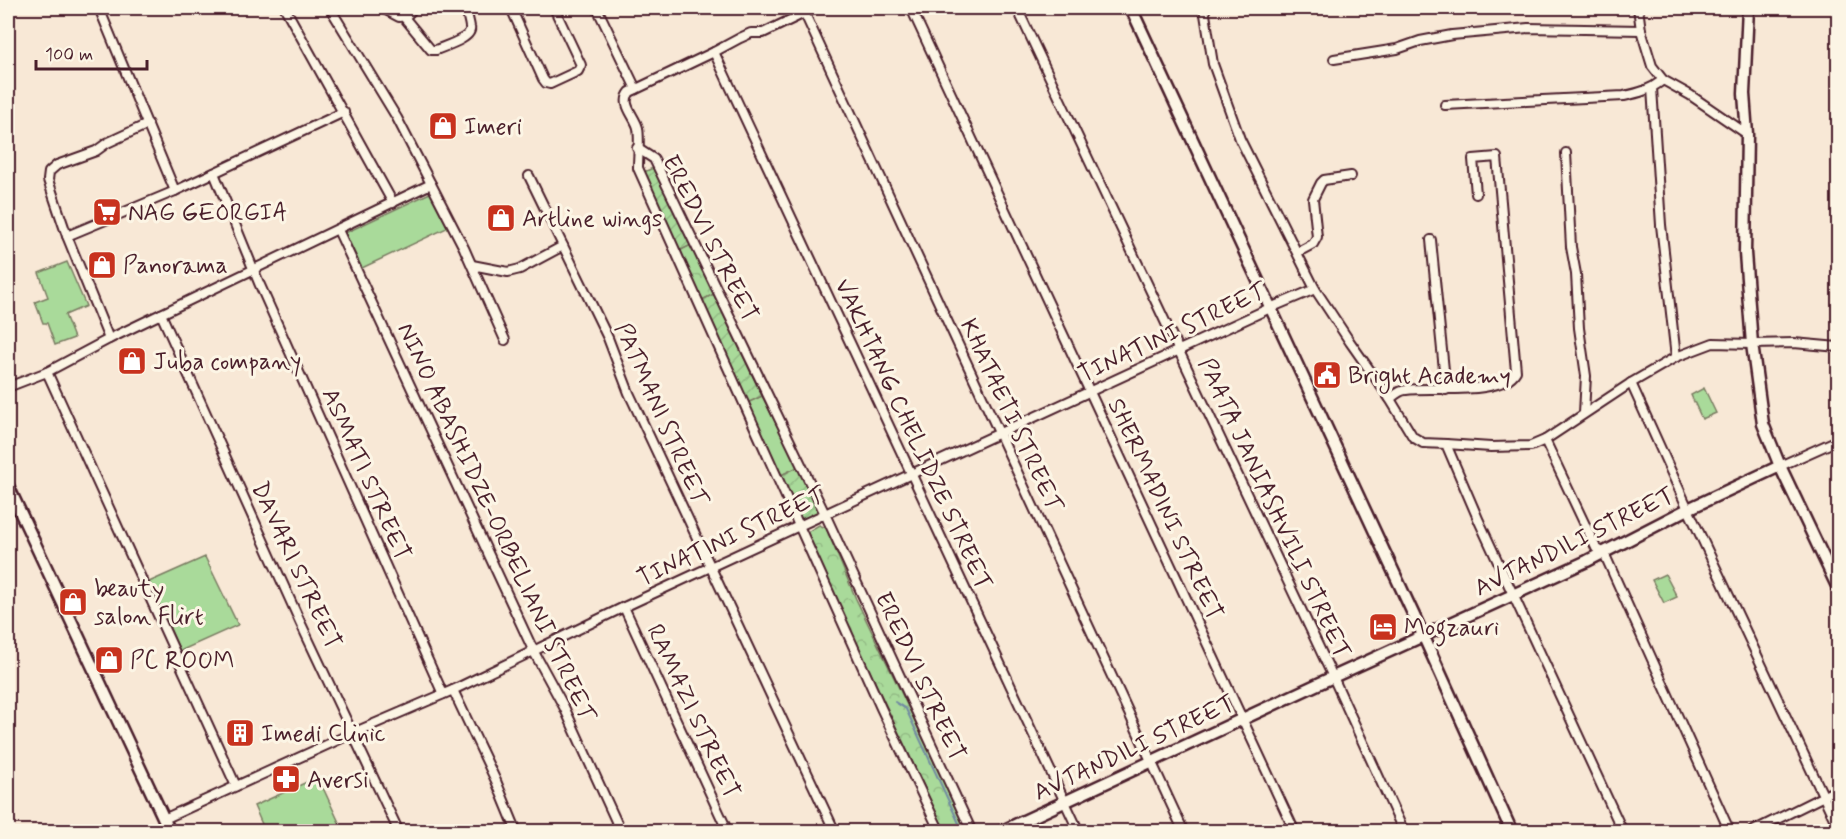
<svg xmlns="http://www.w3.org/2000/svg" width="1846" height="839" font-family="Mynerve,sans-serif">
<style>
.green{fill:#a9da9a;stroke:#7a7c62;stroke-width:1.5}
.forest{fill:url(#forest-crowns);stroke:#7a7c62;stroke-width:1.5}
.garden{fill:url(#garden-furrows);stroke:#7a7c62;stroke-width:1.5}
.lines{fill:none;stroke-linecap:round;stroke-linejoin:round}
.stream{stroke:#738ca1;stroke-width:2}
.street-casing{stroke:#4a1f2b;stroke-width:12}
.secondary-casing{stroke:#4a1f2b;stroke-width:15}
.street{stroke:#fcf5e5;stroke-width:8}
.secondary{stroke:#fcf5e5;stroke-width:10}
.labels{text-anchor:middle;stroke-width:6;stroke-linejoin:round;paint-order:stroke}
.poi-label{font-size:24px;fill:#4a1f2b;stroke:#fcf5e5;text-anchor:start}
.street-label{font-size:24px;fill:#4a1f2b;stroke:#fcf5e5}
</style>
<defs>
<pattern id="forest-crowns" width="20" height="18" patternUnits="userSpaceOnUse" patternTransform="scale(1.5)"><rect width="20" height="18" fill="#a9da9a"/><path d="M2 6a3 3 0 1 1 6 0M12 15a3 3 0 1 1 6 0" fill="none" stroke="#93bb85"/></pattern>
<pattern id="garden-furrows" width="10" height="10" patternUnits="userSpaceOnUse" patternTransform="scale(1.5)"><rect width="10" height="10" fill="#a9da9a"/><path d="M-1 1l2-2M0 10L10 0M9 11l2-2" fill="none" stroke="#93bb85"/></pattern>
</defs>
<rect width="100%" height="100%" fill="#f8e8d6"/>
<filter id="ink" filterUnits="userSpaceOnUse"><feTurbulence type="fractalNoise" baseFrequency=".0167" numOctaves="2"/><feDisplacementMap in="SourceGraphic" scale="12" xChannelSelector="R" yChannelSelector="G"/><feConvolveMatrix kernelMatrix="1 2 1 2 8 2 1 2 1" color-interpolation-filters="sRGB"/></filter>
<g filter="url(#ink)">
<g class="green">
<polygon points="432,192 449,227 362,268 345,233"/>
<polygon points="67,262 86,306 65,315 74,338 55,345 47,323 43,323 35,302 48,297 39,273"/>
<polygon points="1704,388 1716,413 1702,419 1691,395"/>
<polygon points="762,396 798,467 779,476 747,403"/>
<polygon points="205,557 238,625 180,651 149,582"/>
<polygon points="1665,574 1677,597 1664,603 1652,580"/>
<polygon points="318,777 343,831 265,831 254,806"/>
</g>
<g class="forest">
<polygon points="691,245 714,294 702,300 679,251"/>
<polygon points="819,525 826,528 856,599 968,831 945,831 811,546 807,532"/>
</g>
<g class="garden">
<polygon points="653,168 691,245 679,251 644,172"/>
<polygon points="714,294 762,396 747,403 702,300"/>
<polygon points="798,467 819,511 817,514 802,521 779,476"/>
</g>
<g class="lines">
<polyline class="stream" points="895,702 906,709 963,832"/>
<g class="street-casing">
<g id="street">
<polyline points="99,8 175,191"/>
<polyline points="285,8 393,203"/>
<polyline points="330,8 397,118 464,248 505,340"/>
<polyline points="382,8 399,17 403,16"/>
<polyline points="511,8 543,79 546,83 550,84 578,71 581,65 554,8"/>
<polyline points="597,8 636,89"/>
<path d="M815 8 763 33H751L740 38 714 52 630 92C620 104 635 116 638 128 640 140 638 156 638 168L881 708 940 832"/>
<polyline points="911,8 1295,832"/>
<polyline points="1017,8 1333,677 1404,832"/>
<polyline points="1204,8 1213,64 1240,139 1315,289 1350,342 1390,399 1413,437 1423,443 1446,444 1479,521 1623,832"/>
<polyline points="1638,8 1641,30 1652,66 1663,80 1690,95 1747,134"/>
<polyline points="805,14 1184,832"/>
<path d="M403 16 431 50H436C445 46 473 38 470 27 469 19 466 15 468 8"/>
<polyline points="403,16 406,16 411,11 411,8"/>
<polyline points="714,52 1079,832"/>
<polyline points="1334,59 1397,49 1420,41 1452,35 1528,28 1641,30"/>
<polyline points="1652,88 1661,225 1676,357"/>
<path d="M1445 105 1624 96C1639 93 1650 90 1663 80"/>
<polyline points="637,148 654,159 825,514 972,832"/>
<polyline points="1566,153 1571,247 1576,274 1579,328 1586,376 1584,413"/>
<polyline points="214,173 259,283 443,694"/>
<polyline points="529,176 608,338 629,393 835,832"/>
<polyline points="338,230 534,652 564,707 621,832"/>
<polyline points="67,236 175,191 344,112"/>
<polyline points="1431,240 1446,390"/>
<polyline points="1298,252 1313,244 1317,237 1313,199 1321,183 1324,180 1351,176"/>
<polyline points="472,265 508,272 520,269 563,246"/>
<polyline points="161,314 301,624 399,832"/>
<polyline points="109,339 67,236 48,180 49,172 57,165 96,151 107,143 148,124"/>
<polyline points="47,372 236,786"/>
<polyline points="1631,383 1688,509 1838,827"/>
<polyline points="8,387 47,372 109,339 431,184"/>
<path d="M1390 399C1395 395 1400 390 1406 390 1433 386 1501 397 1516 371L1497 157 1473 159 1476 194"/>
<polyline points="1545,440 1596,548 1604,553 1730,832"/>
<polyline points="1446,444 1491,447 1531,446 1545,440 1631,383 1676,357 1713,343 1752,344 1794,343 1838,347"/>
<polyline points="1780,466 1838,440"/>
<polyline points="624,607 728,832"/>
<polyline points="453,690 496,781 517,832"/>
<polyline points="164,819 353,733 453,690 624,607 1270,308 1315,289"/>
<polyline points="1751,832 1838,789"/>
</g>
</g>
<g class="secondary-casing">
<g id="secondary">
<polyline points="1131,8 1423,635 1512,832"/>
<polyline points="1748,8 1744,94 1747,134 1745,253 1752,344 1763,424 1780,466 1838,588"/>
<polyline points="8,486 170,832"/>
<polyline points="1000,832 1333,677 1587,561 1688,509 1780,466"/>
</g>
</g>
<use href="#street" class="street"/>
<use href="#secondary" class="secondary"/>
</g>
</g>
<defs>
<g id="shop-square" transform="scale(1.5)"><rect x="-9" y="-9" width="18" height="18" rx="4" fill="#c8321e" stroke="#fcf5e5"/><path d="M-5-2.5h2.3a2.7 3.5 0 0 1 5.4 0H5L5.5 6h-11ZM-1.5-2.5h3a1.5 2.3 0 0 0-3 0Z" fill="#fff"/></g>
<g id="supermarket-square" transform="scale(1.5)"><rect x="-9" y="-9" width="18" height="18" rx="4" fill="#c8321e" stroke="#fcf5e5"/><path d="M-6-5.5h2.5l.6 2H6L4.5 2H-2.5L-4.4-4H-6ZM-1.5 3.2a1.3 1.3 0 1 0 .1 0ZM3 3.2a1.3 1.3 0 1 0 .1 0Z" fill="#fff"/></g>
<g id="civic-square" transform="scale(1.5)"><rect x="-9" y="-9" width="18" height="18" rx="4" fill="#c8321e" stroke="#fcf5e5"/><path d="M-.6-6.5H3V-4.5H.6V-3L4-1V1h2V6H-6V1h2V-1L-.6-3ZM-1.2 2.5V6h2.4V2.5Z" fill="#fff"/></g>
<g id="hotel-square" transform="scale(1.5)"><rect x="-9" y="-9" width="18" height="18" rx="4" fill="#c8321e" stroke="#fcf5e5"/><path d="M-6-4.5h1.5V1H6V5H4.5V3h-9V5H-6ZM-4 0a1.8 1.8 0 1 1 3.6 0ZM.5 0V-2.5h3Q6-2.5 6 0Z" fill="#fff"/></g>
<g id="building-square" transform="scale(1.5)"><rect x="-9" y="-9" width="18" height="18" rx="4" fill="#c8321e" stroke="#fcf5e5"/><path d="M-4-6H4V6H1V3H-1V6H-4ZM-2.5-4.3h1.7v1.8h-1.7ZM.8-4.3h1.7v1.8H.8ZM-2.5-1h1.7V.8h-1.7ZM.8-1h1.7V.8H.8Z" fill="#fff"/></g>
<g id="pharmacy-square" transform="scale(1.5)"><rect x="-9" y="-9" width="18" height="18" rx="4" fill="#c8321e" stroke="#fcf5e5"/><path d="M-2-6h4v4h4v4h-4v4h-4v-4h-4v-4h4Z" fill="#fff"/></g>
</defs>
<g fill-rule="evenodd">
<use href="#shop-square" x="443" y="126"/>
<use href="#supermarket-square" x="107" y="212"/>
<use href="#shop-square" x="501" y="218"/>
<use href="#shop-square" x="102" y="265"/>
<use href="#shop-square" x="132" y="361"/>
<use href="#civic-square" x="1327" y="375"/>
<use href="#shop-square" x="73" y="602"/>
<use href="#hotel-square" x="1383" y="627"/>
<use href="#shop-square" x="109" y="660"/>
<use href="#building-square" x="240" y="733"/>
<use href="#pharmacy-square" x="286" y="779"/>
</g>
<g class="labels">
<g class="poi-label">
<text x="464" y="134">Imeri</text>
<text x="128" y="220">NAG GEORGIA</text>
<text x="522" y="226">Artline wings</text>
<text x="123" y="273">Panorama</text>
<text x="153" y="369">Juba company</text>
<text x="1348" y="383">Bright Academy</text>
<text x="94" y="596">beauty<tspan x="94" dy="28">salon Flirt</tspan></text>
<text x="1404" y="635">Mogzauri</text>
<text x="130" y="668">PC ROOM</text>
<text x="261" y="741">Imedi Clinic</text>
<text x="307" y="787">Aversi</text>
</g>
<g class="street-label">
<text transform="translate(711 238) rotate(63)" y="8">EREDVI STREET</text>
<text transform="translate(1172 332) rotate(-25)" y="8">TINATINI STREET</text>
<text transform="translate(662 414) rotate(66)" y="8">PATMANI STREET</text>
<text transform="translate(1012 415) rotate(65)" y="8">KHATAETI STREET</text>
<text transform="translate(914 434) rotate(65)" y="8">VAKHTANG CHELIDZE STREET</text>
<text transform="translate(367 474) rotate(66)" y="8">ASMATI STREET</text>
<text transform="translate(1275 508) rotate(65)" y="8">PAATA JANIASHVILI STREET</text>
<text transform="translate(1166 509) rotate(65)" y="8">SHERMADINI STREET</text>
<text transform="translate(497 522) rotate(65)" y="8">NINO ABASHIDZE-ORBELIANI STREET</text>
<text transform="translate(731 536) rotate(-25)" y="8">TINATINI STREET</text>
<text transform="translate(1574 541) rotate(-26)" y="8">AVTANDILI STREET</text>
<text transform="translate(297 565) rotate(65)" y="8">DAVARI STREET</text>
<text transform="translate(921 676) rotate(65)" y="8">EREDVI STREET</text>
<text transform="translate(694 711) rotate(65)" y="8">RAMAZI STREET</text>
<text transform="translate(1134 747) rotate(-25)" y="8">AVTANDILI STREET</text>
</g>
</g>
<rect width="1846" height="839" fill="none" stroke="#fcf5e5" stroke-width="30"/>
<rect x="15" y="15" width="1816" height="809" fill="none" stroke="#4a1f2b" stroke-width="2" filter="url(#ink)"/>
<path d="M36 60v9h111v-9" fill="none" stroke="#4a1f2b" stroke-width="3"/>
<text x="45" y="60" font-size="18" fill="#4a1f2b" stroke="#fcf5e5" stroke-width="4.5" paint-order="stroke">100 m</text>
</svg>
